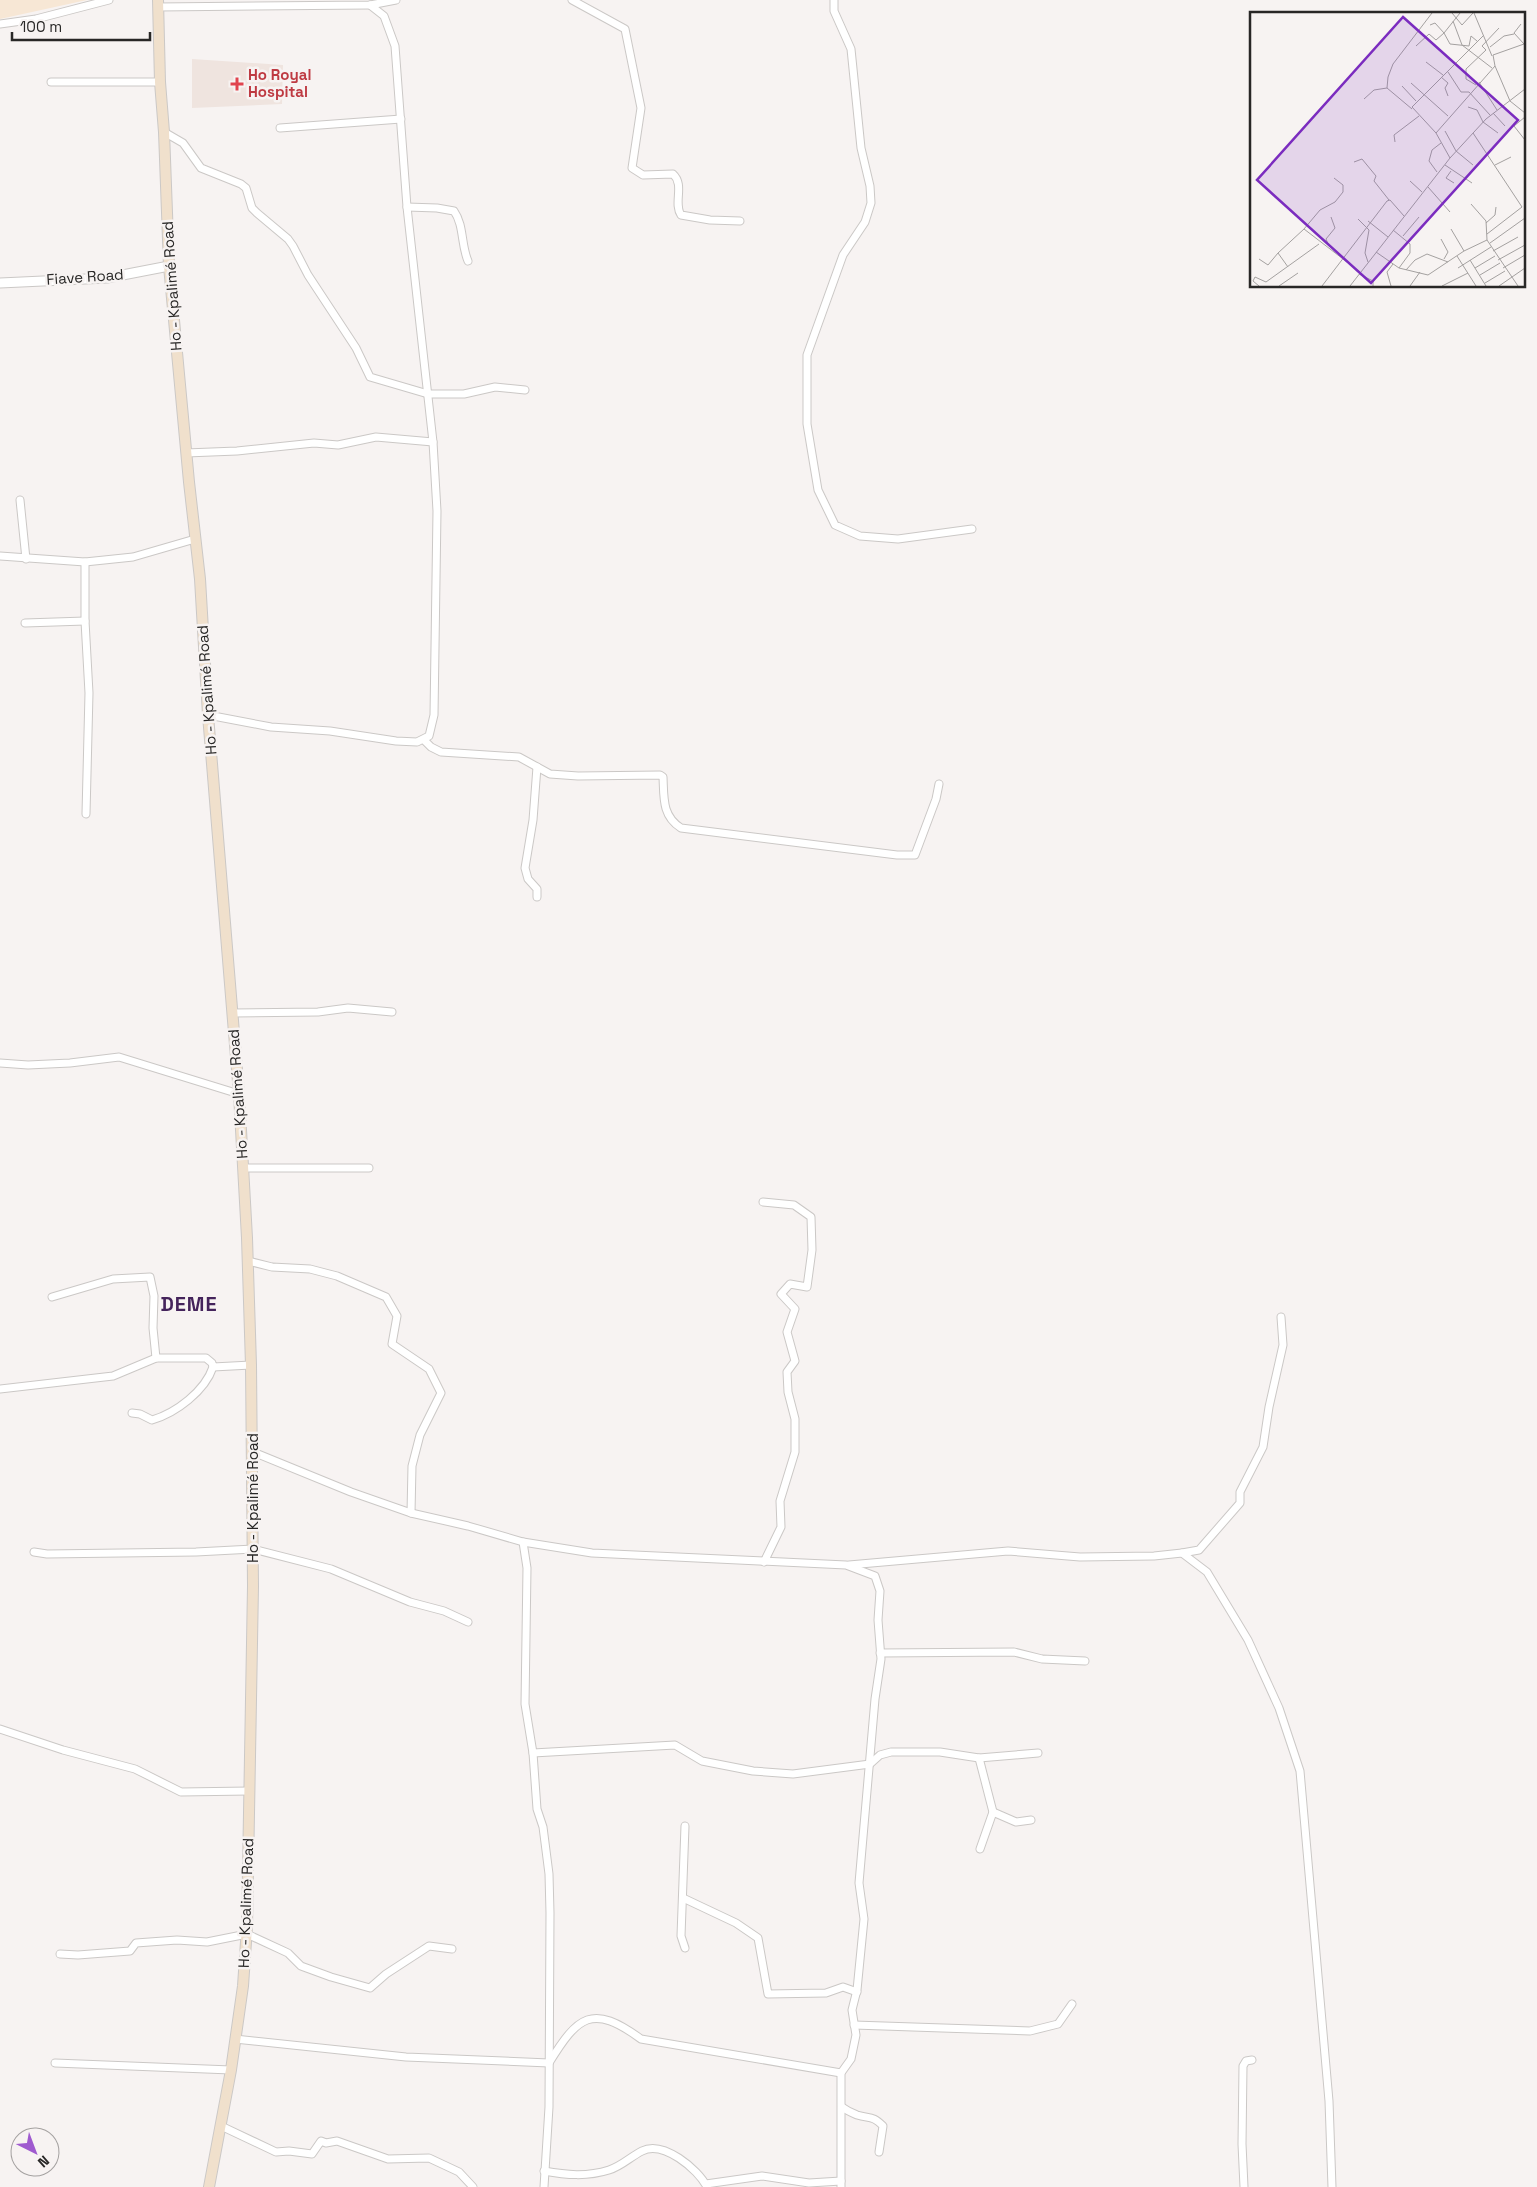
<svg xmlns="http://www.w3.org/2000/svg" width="1537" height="2187" font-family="'Space Grotesk',sans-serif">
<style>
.built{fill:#efe4df}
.education{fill:#f7e7d5}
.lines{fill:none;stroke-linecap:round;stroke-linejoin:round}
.minor-casing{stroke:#cbc8c6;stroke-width:9}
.tertiary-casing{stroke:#cbc8c6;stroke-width:11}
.secondary-casing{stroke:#cbc8c6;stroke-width:12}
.minor{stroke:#fff;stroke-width:7}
.tertiary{stroke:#fff;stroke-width:9}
.secondary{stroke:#f0e0cc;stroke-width:10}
.health-dot{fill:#e0444e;stroke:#f7f3f2;stroke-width:2}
.labels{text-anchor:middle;stroke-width:5;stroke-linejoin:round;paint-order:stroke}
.health-label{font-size:15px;font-weight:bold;fill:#be3a42;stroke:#f7f3f2;text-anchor:start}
.street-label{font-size:15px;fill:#282726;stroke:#f7f3f2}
.district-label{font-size:20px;font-weight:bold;letter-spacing:1px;fill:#44235b;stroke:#f7f3f2}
.inset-road{fill:none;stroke:#a4a1a0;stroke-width:1}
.view{fill:#7b2cbf;fill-opacity:0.15;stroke:#7b2cbf;stroke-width:2.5}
.inset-edge{fill:none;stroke:#282726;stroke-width:2.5}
</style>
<rect width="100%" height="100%" fill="#f7f3f2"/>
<polygon class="built" points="192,59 283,65 282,104 192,108"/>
<polygon class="education" points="0,0 87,0 0,19"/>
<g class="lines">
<g class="minor-casing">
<g id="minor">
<path d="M572 0 625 29 641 108 632 168 643 175 673 174C685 185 673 203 681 215L710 220 740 221"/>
<polyline points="834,0 834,11 851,49 861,148 870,186 871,203 865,222 843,255 807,355 807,424 818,490 835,525 860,536 898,539 972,529"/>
<polyline points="158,7 370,5 396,0"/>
<polyline points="0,24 36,19 109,0"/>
<polyline points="51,82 160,82"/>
<polyline points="280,128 401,119"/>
<polyline points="164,132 183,143 201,168 241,184 246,188 252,208 257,213 288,239 293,246 308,275 356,348 370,377 428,394 464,394 495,387 525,390"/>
<path d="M407 207 437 208 454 211C464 225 461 245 468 261"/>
<polyline points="186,453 237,451 314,443 338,445 376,437 433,442"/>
<polyline points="20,500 26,559"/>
<polyline points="0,556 85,562 133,557 195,539"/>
<polyline points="85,562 85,621 89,693 86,814"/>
<polyline points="25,623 85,621"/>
<polyline points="208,715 271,727 330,731 396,741 417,742 429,736 434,715 437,511 433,442 407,207 395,46 384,16 370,5"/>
<path d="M424 740 431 747 441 752 519 757 550 774 578 776 660 775 663 777C664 798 662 816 681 828L897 855H915L936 799 939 784"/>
<polyline points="537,767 533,820 525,868 528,879 537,889 537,897"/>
<polyline points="233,1013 318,1012 348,1008 392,1012"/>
<polyline points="0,1063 28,1065 70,1063 119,1057 239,1094"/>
<polyline points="243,1168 369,1168"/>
<polyline points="763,1202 794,1205 811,1217 812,1250 807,1287 790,1284 781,1294 795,1309 787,1332 795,1361 787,1372 788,1392 795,1419 795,1452 780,1501 781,1527 764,1562"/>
<polyline points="248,1261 272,1267 310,1269 337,1276 386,1297 397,1316 392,1344 429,1369 441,1393 420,1435 412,1466 411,1513"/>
<polyline points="52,1297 113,1279 150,1277 154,1296 153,1328 156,1358"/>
<polyline points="0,1389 113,1376 156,1358 206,1358 212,1363 213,1367 251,1365"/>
<path d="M132 1413 140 1414 152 1420C176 1413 205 1391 213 1367"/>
<polyline points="253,1452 351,1492 411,1513 468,1526 523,1542 592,1553 846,1565 875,1576 880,1591 878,1620 881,1659 875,1699 859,1883 864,1919 857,1990 852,2010 856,2035 851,2059 841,2073 841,2187"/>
<polyline points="523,1542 527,1568 525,1704 533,1753 537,1809 543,1827 549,1874 550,1913 549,2107 544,2187"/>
<polyline points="34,1552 47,1554 196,1552 253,1549 331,1569 410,1602 444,1611 468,1622"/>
<polyline points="1182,1553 1199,1550 1240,1503 1240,1492 1263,1447 1269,1407 1283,1345 1281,1317"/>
<polyline points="849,1565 1008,1551 1080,1557 1154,1556 1182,1553 1207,1572 1248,1640 1279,1708 1300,1771 1329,2101 1332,2187"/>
<polyline points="880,1653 1014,1652 1042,1659 1085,1661"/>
<polyline points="0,1729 63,1750 135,1769 181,1792 249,1791"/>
<polyline points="533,1753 675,1745 702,1761 753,1771 793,1774 870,1764 880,1755 891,1752 940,1752 979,1758 1038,1753"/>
<polyline points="979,1758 993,1812 980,1849"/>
<polyline points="993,1812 1016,1822 1031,1820"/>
<polyline points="683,1898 736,1923 758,1938 768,1994 826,1993 843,1987 857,1992"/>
<polyline points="685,1948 681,1936 685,1826"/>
<polyline points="60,1954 78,1955 130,1951 136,1943 177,1940 207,1942 247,1934 288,1953 301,1966 331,1977 370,1988 386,1974 429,1946 452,1949"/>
<polyline points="854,2025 1030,2031 1058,2024 1072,2004"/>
<path d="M235 2039 406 2057 549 2063C578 2016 592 2003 641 2039L841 2073"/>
<polyline points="55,2063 231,2070"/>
<path d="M842 2107C846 2110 852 2113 857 2115 870 2119 872 2115 883 2126L879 2152"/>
<polyline points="221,2126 276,2152 289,2151 312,2154 321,2141 326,2143 337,2141 388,2159 429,2158 459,2172 473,2187"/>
<path d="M544 2171C566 2175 587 2177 609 2170 622 2166 630 2157 642 2151 663 2140 698 2169 707 2187"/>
<polyline points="706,2184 762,2176 809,2183 841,2181"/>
<polyline points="1244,2187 1242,2144 1243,2066 1246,2061 1252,2060"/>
</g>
</g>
<g class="tertiary-casing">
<polyline id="tertiary" points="0,283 107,278 169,266"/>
</g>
<g class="secondary-casing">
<polyline id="secondary" points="158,0 160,82 164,132 169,266 189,482 200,579 208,715 239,1094 247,1238 251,1365 253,1586 247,1927 243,1986 231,2070 209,2187"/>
</g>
<use href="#minor" class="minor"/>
<use href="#tertiary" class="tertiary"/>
<use href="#secondary" class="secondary"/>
</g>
<path class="health-dot" d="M234.5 76.5h5v5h5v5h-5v5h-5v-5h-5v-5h5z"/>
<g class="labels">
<g class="health-label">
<text x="248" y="80">Ho Royal<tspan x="248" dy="17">Hospital</tspan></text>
</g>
<g class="street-label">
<text transform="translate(85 277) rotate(-4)" y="5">Fiave Road</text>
<text transform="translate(172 286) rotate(-94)" y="5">Ho - Kpalimé Road</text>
<text transform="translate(207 690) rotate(-94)" y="5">Ho - Kpalimé Road</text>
<text transform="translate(238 1094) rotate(-94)" y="5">Ho - Kpalimé Road</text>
<text transform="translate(253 1498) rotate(-90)" y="5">Ho - Kpalimé Road</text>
<text transform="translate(246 1903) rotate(-88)" y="5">Ho - Kpalimé Road</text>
</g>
<g class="district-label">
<text x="189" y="1311">DEME</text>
</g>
</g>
<g transform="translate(1250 12)">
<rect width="275" height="275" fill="#f7f3f2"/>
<path class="inset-road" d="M202 1 212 13 223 1M210 1 194 21 200 32 219 34M224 1 242 44M203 9 212 33 242 56M166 34 179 22 186 28 194 21 185 11 180 13M219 34 221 24 227 29M240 35 254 24 264 22M176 50 193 63M245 54 260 89 275 101M198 60 211 80H219L240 103M191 65 198 71 195 76 198 84M229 70 247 98M161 71 198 104M226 73 216 67V57L236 38 232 34 249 16M152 74 166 89M114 87 124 78 137 76M218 95 227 98 233 110 248 121M162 97 137 76 138 65 143 52 182 1M243 101 255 114M275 105 264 114 275 128M195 119 206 139 223 153M186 121 245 54 243 43 274 32 264 21 271 12M223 121 272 195 237 222M145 130 144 123 169 104M200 146 186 121 162 95 234 23M104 150 112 147 126 164 124 169 139 188M195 153 222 171M245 153 261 145M201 159 196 166 204 171M187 160 179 149 182 138 191 131M160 169 172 180M178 175 200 200M221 192 236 209 237 228M108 207 119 218 115 241 118 250M118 209 138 225M236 211 245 203 246 195M54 217 70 198 85 190 93 180V173L84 166M201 217 214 239M143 218 160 232V241L149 256M153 224 169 205M191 227 198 240 194 247M240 231 275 206M79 234 76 227 85 216 81 205M243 239 268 225M126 240 149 256 178 263 214 239 237 228 268 274M207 244 226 274M9 247 18 253 28 241M220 248 236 274M248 248 275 233M38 255 28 241 54 217 110 260M208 256 241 235M225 256 245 244M253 256 275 243M156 258 165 248 177 242 198 250M109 262 123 269V274M230 263 250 251M235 271 255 259M9 274 3 269 5 265 16 270 69 232M29 274 48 261M72 274 137 189 140 188 154 204M100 274 200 146 236 107 275 77M141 274 137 260 143 252M160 274 170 260M192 274 218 261M249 274 275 256"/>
<path class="view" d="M153 5 268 108 121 271 7 168Z"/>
<rect width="275" height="275" class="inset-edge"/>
</g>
<g transform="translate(35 2152) rotate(138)"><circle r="24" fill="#f7f3f2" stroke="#a4a1a0"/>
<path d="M0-4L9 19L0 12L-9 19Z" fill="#9f5acf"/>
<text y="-8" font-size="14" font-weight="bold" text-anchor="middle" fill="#282726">N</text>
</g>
<path d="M12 32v8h138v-8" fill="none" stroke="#282726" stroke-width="2.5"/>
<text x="20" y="32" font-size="15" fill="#282726" stroke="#f7f3f2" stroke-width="4" paint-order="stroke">100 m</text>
</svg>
